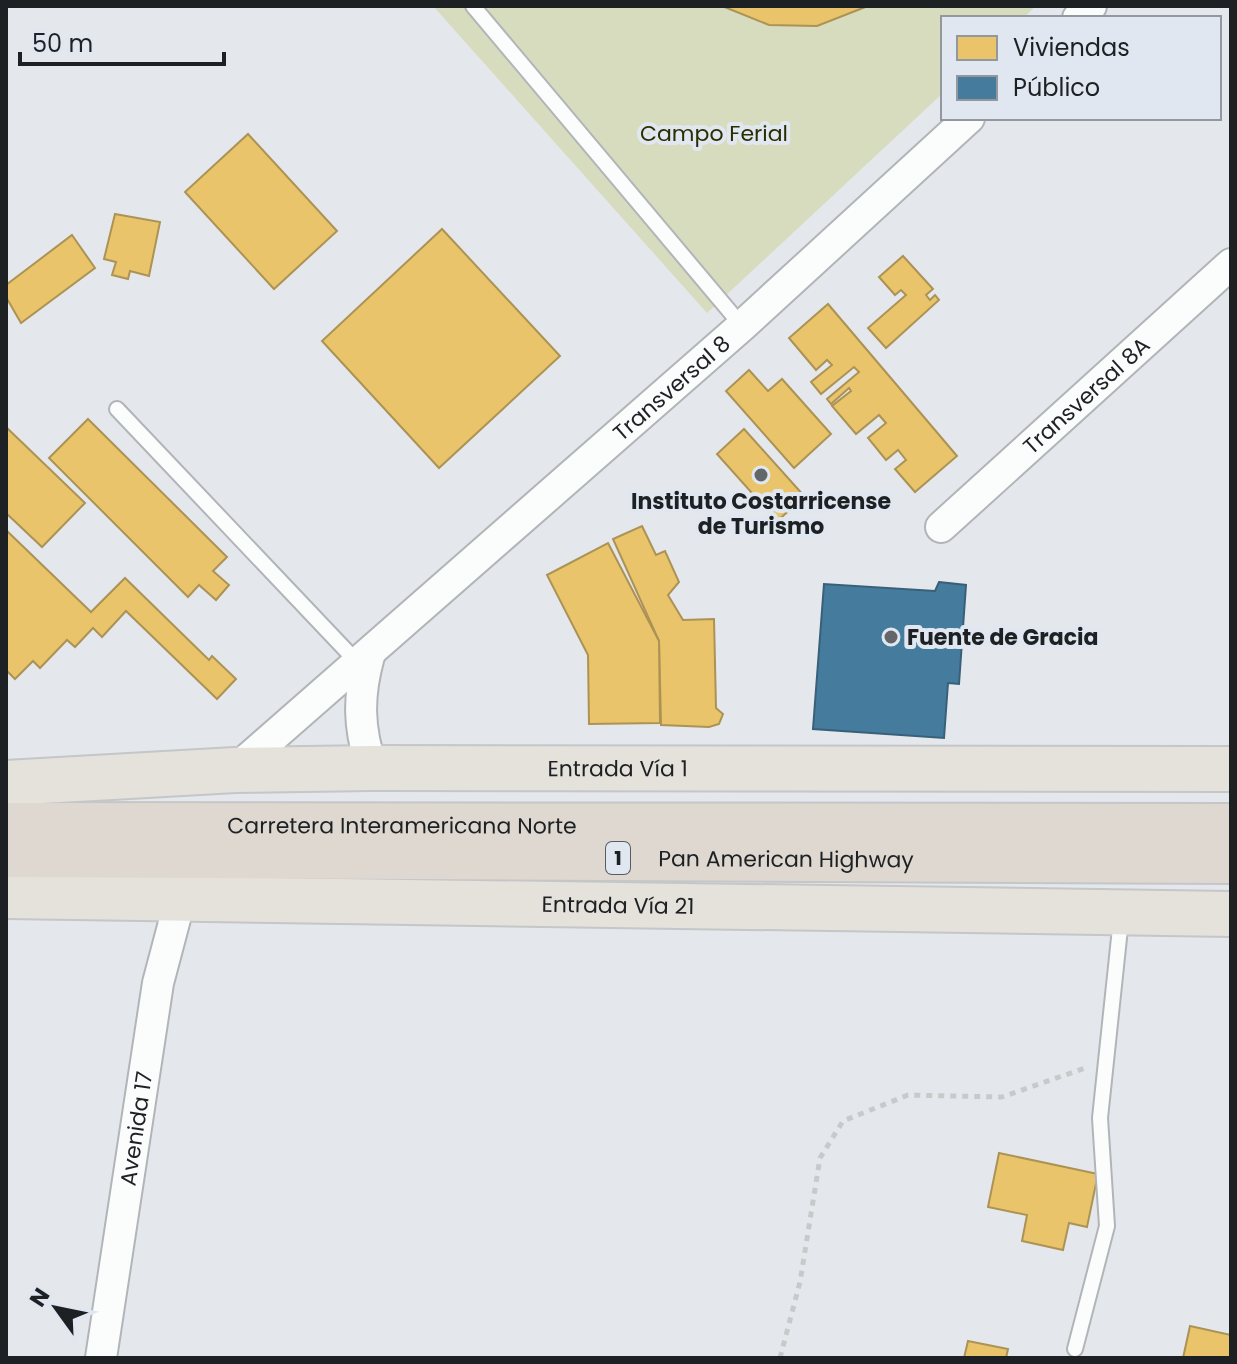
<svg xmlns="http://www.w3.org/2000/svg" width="1237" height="1364" font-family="Poppins,sans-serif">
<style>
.green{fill:#d6dcbd}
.homes{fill:#e9c46a;stroke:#ac9355;stroke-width:2}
.public{fill:#457b9d;stroke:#396079;stroke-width:2}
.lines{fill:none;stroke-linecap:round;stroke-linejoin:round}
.service-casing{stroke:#b2b5b8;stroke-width:18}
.minor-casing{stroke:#b2b5b8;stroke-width:34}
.primary-casing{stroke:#c4c6c8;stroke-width:48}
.trunk-casing{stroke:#c4c6c8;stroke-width:48}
.path{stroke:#c8c9ca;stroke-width:5;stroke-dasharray:6 6;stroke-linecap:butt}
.service{stroke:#fbfcfc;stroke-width:14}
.minor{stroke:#fbfcfc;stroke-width:30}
.primary{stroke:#e5e1db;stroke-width:44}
.trunk{stroke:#ded8d1;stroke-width:44}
.poi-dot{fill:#63676a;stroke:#e0e7f0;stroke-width:3}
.labels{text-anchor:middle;stroke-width:8;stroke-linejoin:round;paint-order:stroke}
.shield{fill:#e0e7f0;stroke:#585c61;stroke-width:2}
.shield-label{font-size:20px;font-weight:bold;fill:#1e2124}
.park-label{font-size:22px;fill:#2b2f00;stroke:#e0e7f0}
.street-label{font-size:22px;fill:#1e2124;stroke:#e0e7f0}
.poi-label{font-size:22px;font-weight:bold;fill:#1e2124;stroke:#e0e7f0}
</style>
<rect width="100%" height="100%" fill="#e4e8ec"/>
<polygon class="green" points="433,6 1036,6 1023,18 943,18 943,93 707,313"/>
<g class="homes">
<polygon points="722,6 868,6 817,26 769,25"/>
<polygon points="248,134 337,231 274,289 185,192"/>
<polygon points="115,214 160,222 149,276 130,271 128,279 112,275 116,262 104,259"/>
<polygon points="442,229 560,356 439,468 322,341"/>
<polygon points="72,235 95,268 21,323 6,297 6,285"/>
<polygon points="903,256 933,289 926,295 930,300 935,295 939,300 886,348 868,328 906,295 901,290 895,295 879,277"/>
<polygon points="828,304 957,456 915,492 895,469 906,460 898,450 886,460 868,438 886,423 879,415 856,434 832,406 851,391 849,388 831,404 827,399 859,372 854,367 821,394 811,382 832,365 827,360 816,370 789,338"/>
<polygon points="749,370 768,391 782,379 831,434 794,468 726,391"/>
<polygon points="88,419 227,557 213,571 229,585 216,600 199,585 188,597 49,458"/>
<polygon points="6,427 85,503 42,547 6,513"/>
<polygon points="744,429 805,497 777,521 717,454"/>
<polygon points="642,526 656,555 665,551 679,582 668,595 683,620 714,619 716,708 723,714 719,724 709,727 661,725 659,641 613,539"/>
<polygon points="6,530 91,612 125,578 209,660 212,656 236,679 217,699 126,611 102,637 93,628 75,647 67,640 40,668 33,661 15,679 6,670"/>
<polygon points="608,543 659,641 660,723 589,724 588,655 547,575"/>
<polygon points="999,1153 1098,1174 1087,1227 1069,1223 1063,1250 1022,1241 1027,1215 988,1207"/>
<polygon points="1190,1326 1231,1335 1231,1358 1183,1358"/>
<polygon points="968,1341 1008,1349 1006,1358 964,1358"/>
</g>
<polygon class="public" points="939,582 966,585 959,684 948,683 944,738 813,729 824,584 935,591"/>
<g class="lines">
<g class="service-casing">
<g id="service">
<polyline points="473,6 742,326"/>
<polyline points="117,409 358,663"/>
<polyline points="1075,1349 1107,1226 1100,1118 1121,919"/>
</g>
</g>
<g class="minor-casing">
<g id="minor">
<polyline points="1078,18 1091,6"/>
<path id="s1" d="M941 527 1231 264"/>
<path d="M369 656C358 696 358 728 372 768"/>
<path id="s2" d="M235 770 742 326 969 118"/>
<path id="s3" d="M101 1358 158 983 180 900"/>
</g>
</g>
<g class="primary-casing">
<g id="primary">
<path id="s4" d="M6 783 235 770 372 768 1231 769"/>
<path id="s5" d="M6 896 1231 914"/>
</g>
</g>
<g class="trunk-casing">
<g id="trunk">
<path id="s6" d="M6 825 1231 826"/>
<path id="s7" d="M6 855 1231 861"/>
</g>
</g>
<polyline class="path" points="780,1358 800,1282 820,1158 843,1121 908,1095 1002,1097 1088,1067"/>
<use href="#service" class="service"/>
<use href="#minor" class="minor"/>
<use href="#primary" class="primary"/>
<use href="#trunk" class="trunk"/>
</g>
<g class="poi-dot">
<circle cx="761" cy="475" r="8"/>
<circle cx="891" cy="637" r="8"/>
</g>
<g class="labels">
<rect class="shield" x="606" y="842" width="24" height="32" rx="6"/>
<g class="shield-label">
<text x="618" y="865">1</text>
</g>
<g class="park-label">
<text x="714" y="141">Campo Ferial</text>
</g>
<g class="street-label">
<text dy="8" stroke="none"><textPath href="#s2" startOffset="580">Transversal 8</textPath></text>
<text dy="8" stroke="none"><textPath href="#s1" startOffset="196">Transversal 8A</textPath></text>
<text dy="8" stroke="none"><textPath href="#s4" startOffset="612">Entrada Vía 1</textPath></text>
<text dy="8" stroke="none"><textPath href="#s6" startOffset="396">Carretera Interamericana Norte</textPath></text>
<text dy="8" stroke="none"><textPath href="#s7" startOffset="780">Pan American Highway</textPath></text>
<text dy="8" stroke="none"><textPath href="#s5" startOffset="612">Entrada Vía 21</textPath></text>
<text dy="8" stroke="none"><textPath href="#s3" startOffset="232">Avenida 17</textPath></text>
</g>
<g class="poi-label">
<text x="761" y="509">Instituto Costarricense<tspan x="761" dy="25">de Turismo</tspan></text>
<text x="907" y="645" text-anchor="start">Fuente de Gracia</text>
</g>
</g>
<rect width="1237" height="1364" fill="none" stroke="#1e2124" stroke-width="16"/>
<rect x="941" y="16" width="280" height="104" fill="#e0e7f0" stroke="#92989e" stroke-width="2"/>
<rect x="957" y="36" width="40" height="24" fill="#e9c46a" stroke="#92989e" stroke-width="2"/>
<text x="1013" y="56" font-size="24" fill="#1e2124">Viviendas</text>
<rect x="957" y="76" width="40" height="24" fill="#457b9d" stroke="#92989e" stroke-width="2"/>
<text x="1013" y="96" font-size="24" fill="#1e2124">Público</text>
<g transform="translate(56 1308) rotate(303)" stroke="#e0e7f0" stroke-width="6" paint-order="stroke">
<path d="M0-6L14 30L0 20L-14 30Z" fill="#1e2124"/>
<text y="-12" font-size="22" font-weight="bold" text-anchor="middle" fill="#1e2124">N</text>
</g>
<path d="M20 52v12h204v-12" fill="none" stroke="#1e2124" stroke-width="4"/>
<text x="32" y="52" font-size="24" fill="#1e2124" stroke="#e0e7f0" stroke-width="6" paint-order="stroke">50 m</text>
</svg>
